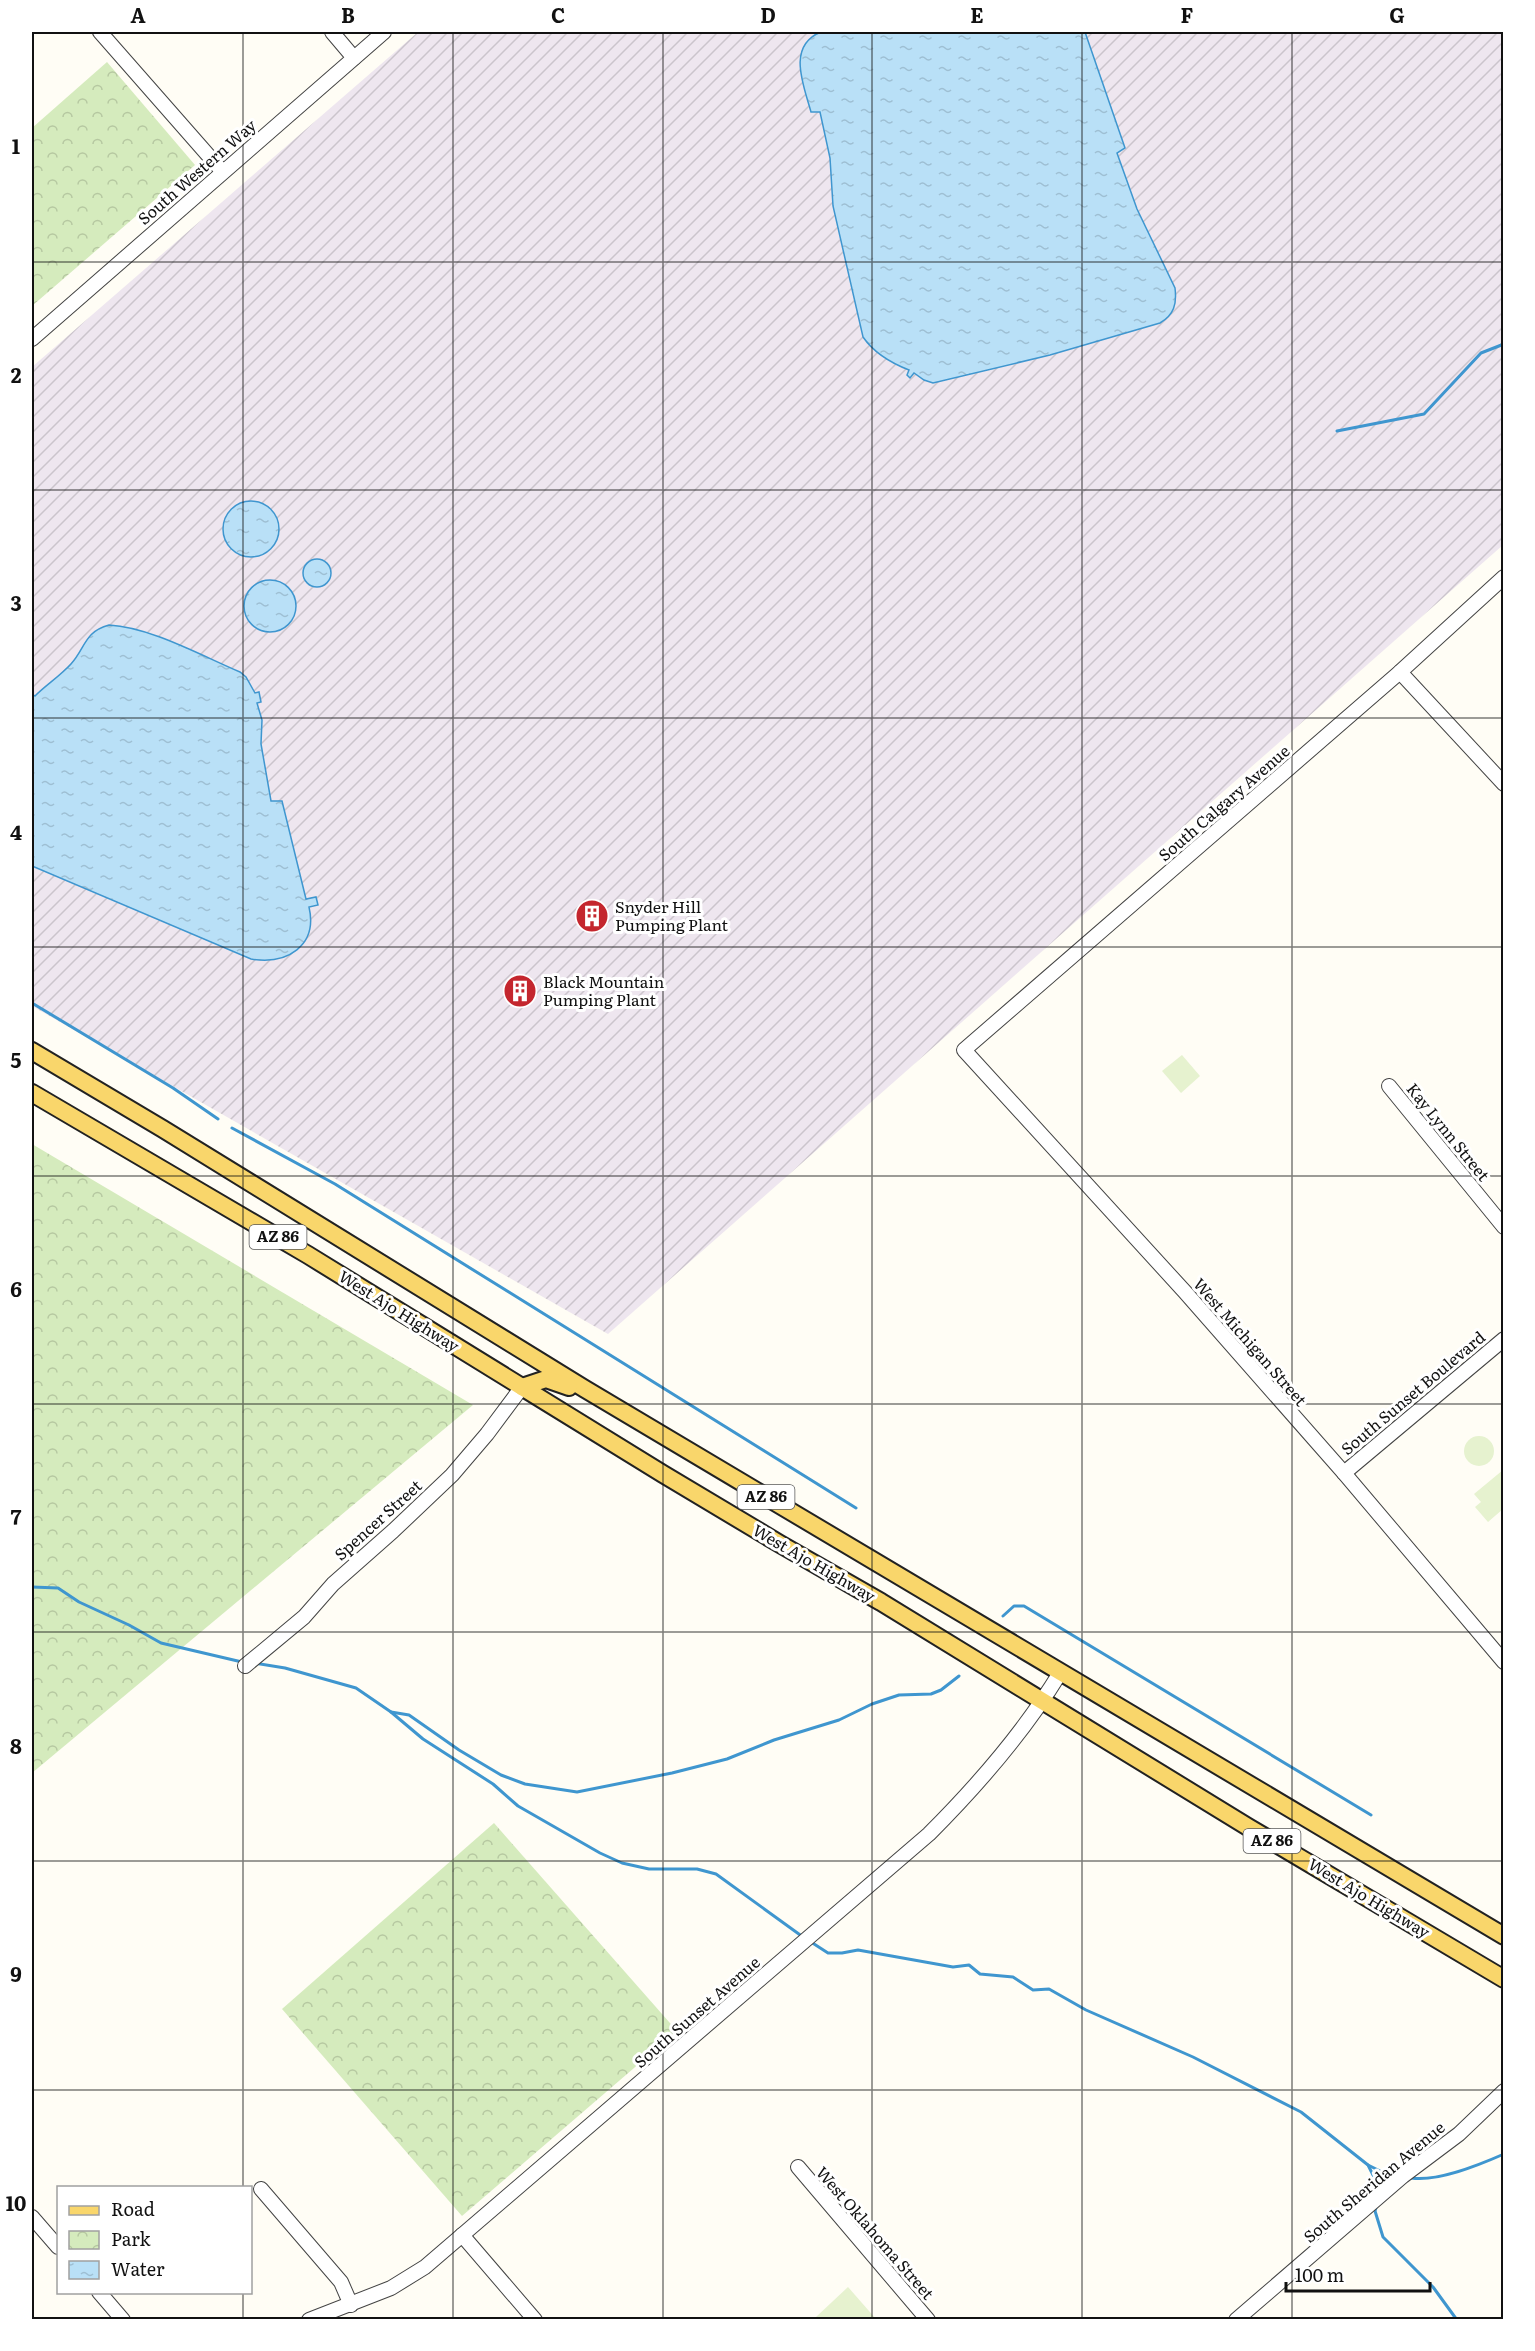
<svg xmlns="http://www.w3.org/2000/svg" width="1535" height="2351" font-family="Literata,serif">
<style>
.industrial{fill:url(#industrial-furrows)}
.park{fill:url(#park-crowns)}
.pitch{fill:#e6f2cf}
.water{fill:url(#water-ripples);stroke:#3f96cf;stroke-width:1.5}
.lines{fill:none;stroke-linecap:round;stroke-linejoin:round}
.stream{stroke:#3f96cf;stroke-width:3}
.minor-casing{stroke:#444;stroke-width:16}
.major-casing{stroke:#222;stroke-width:20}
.minor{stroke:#fff;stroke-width:14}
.major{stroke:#f9d66b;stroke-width:16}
.grid{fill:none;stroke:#111;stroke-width:1.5;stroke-opacity:0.55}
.labels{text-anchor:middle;stroke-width:6;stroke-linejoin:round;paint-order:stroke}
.shield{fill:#fff;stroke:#585858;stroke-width:1.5}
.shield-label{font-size:15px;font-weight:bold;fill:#111}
.street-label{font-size:16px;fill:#111;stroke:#fff}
.poi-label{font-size:16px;fill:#111;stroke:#fff;text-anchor:start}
.neatline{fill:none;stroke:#111;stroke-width:2}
.grid-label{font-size:20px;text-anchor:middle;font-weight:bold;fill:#111}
</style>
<defs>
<pattern id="industrial-furrows" width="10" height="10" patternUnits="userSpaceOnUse" patternTransform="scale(1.5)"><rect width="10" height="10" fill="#eee6ef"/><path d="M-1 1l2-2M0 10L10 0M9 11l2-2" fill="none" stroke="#cbc4cc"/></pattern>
<pattern id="park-crowns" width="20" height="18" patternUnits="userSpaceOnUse" patternTransform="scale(1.5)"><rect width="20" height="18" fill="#d5ebbd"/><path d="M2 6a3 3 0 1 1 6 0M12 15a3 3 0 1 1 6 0" fill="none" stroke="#b6c8a1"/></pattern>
<pattern id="water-ripples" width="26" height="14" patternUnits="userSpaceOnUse" patternTransform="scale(1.5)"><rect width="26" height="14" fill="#b9e0f7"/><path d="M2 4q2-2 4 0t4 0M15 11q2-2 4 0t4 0" fill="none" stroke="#9ebfd3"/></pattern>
</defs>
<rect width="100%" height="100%" fill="#fffdf5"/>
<polygon class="industrial" points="418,32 1503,32 1503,545 608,1334 32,1006 32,367"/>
<g class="park">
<polygon points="107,62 195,165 32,306 32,128"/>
<polygon points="32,1144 473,1405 32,1773"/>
<polygon points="494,1823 677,2031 462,2216 282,2009"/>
</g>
<g class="pitch">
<polygon points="1182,1055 1200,1076 1181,1093 1162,1071"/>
<circle cx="1479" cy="1451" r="15"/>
<polygon points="1503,1470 1503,1509 1488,1522 1475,1507 1481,1502 1474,1494"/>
<polygon points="848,2287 876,2319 818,2319 816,2317"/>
</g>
<g class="water">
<path d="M821 32H1085L1125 148 1117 153 1137 209 1175 288C1177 304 1174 315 1160 323L1050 355 933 383 924 380 914 373 910 378 907 375 909 370C891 363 874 353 863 337L833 206 830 158 820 112H811C804 86 786 46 821 32Z"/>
<circle cx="251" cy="529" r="28"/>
<circle cx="317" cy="573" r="14"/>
<circle cx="270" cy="606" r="26"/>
<path d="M109 625C150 627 202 656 240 672L246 677 255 693 259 692 261 702 257 703 262 720 261 744 271 801H282L306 899 316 897 318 905 309 907C318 946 287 965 251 959L32 866V694L35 696C46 685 60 676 71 664 86 647 84 632 109 625Z"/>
</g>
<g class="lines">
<g class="stream">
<polyline points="1337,431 1424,414 1481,353 1504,344"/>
<polyline points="32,1003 173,1088 218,1119"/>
<polyline points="232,1128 335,1184 856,1508"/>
<polyline points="32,1587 58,1588 79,1602 129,1625 161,1643 242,1662"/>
<polyline points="1003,1616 1014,1606 1024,1606 1371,1815"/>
<polyline points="254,1663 285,1668 356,1688 391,1712 423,1739 493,1784 518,1806 600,1853 622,1863 649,1869 697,1869 716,1874 803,1937"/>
<polyline points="391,1712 409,1715 459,1750 501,1775 525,1784 577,1792 672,1773 727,1759 774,1740 839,1720 872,1704 899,1695 931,1694 941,1690 959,1676"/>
<polyline points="811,1942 828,1953 842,1953 858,1950 953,1967 969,1965 980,1974 1013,1977 1033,1990 1049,1989 1086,2010 1193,2057 1301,2112 1368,2165 1380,2189"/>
<polyline points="1368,2165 1386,2174 1395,2175"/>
<path d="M1411 2178C1438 2182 1479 2165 1504 2154"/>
<polyline points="1377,2204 1375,2211 1383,2237 1433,2287 1457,2320"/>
</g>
<g class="minor-casing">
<g id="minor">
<polyline points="100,32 222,171"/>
<polyline points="332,32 354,58"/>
<polyline points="32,339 384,32"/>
<polyline points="1504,577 1400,672 964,1050 1185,1292 1344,1473 1504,1662"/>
<polyline points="1400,672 1504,784"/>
<polyline points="1389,1086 1504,1227"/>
<polyline points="1344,1473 1504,1339"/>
<polyline points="245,1666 304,1617 333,1584 393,1531 452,1475 487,1434 522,1387"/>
<polyline points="798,2167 928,2320"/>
<polyline points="261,2189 341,2282 351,2305"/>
<polyline points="32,2217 58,2247"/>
<polyline points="462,2235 535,2320"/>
<polyline points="99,2292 123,2320"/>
<path d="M309 2320 391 2288 425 2267 929 1834C978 1785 1024 1732 1060 1673"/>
<polyline points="1236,2320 1403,2176 1459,2134 1504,2091"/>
</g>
</g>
<g class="major-casing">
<g id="major">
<polyline points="32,1051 163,1129 585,1389 1504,1936"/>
<polyline points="32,1093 308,1255 663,1474 780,1544 881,1602 1248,1827 1504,1979"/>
<polyline points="522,1387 546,1379 569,1387"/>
</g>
</g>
<use href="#minor" class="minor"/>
<use href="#major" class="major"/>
</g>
<path class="grid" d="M243 32V2188M453 32V2320M663 32V2320M872 32V2320M1082 32V2320M1292 32V2320M32 262H1504M32 490H1504M32 718H1504M32 947H1504M32 1176H1504M32 1404H1504M32 1632H1504M32 1861H1504M32 2090H1504M243 2292V2320"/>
<defs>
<g id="building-disc" transform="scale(1.725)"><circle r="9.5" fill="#c4262e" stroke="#fff"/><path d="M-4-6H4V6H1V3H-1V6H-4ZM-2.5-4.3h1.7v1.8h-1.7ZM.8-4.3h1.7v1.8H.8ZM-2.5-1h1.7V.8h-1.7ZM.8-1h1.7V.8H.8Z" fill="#fff"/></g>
</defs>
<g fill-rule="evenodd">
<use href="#building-disc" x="592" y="916"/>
<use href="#building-disc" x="520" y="991"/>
</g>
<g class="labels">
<g class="shield">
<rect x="249.5" y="1225" width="57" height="24" rx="4.5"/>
<rect x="737.5" y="1485" width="57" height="24" rx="4.5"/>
<rect x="1243.5" y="1829" width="57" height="24" rx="4.5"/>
</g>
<g class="shield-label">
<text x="278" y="1242">AZ 86</text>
<text x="766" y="1502">AZ 86</text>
<text x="1272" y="1846">AZ 86</text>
</g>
<g class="street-label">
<text transform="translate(197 172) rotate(-41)" y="6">South Western Way</text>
<text transform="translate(1224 803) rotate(-41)" y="6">South Calgary Avenue</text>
<text transform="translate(1448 1132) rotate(51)" y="6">Kay Lynn Street</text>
<text transform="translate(399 1311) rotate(32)" y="6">West Ajo Highway</text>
<text transform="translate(1250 1342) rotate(49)" y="6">West Michigan Street</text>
<text transform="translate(1413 1393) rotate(-40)" y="6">South Sunset Boulevard</text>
<text transform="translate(378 1520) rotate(-42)" y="6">Spencer Street</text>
<text transform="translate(814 1563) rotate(30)" y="6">West Ajo Highway</text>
<text transform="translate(1369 1898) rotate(31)" y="6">West Ajo Highway</text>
<text transform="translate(697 2012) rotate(-41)" y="6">South Sunset Avenue</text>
<text transform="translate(1374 2182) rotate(-40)" y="6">South Sheridan Avenue</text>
<text transform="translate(875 2233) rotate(49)" y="6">West Oklahoma Street</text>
</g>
<g class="poi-label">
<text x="615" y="913">Snyder Hill<tspan x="615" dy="18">Pumping Plant</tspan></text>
<text x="543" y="988">Black Mountain<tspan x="543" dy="18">Pumping Plant</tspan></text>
</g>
</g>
<rect width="1535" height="2351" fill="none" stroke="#ffffff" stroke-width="66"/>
<rect x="57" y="2186" width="195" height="108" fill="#ffffff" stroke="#a0a0a0" stroke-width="1.5"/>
<rect x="69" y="2206" width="30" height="9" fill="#f9d66b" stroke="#a0a0a0" stroke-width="1.5"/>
<text x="111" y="2216" font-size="18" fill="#111111">Road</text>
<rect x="69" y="2231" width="30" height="18" fill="url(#park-crowns)" stroke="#a0a0a0" stroke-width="1.5"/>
<text x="111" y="2246" font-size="18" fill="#111111">Park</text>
<rect x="69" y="2261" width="30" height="18" fill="url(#water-ripples)" stroke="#a0a0a0" stroke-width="1.5"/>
<text x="111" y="2276" font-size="18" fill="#111111">Water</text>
<path d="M1286 2282v9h144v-9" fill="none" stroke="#111111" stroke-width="3"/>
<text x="1295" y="2282" font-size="18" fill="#111111" stroke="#ffffff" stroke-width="4.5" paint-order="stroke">100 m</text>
<rect x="33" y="33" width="1469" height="2285" class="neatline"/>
<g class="grid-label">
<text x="138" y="23">A</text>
<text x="348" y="23">B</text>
<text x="558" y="23">C</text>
<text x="768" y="23">D</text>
<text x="977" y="23">E</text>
<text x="1187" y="23">F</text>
<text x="1397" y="23">G</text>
<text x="16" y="154">1</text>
<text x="16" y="383">2</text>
<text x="16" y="611">3</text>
<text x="16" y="840">4</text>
<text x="16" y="1068">5</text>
<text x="16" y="1297">6</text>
<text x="16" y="1525">7</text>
<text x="16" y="1754">8</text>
<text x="16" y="1982">9</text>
<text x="16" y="2211">10</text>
</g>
</svg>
